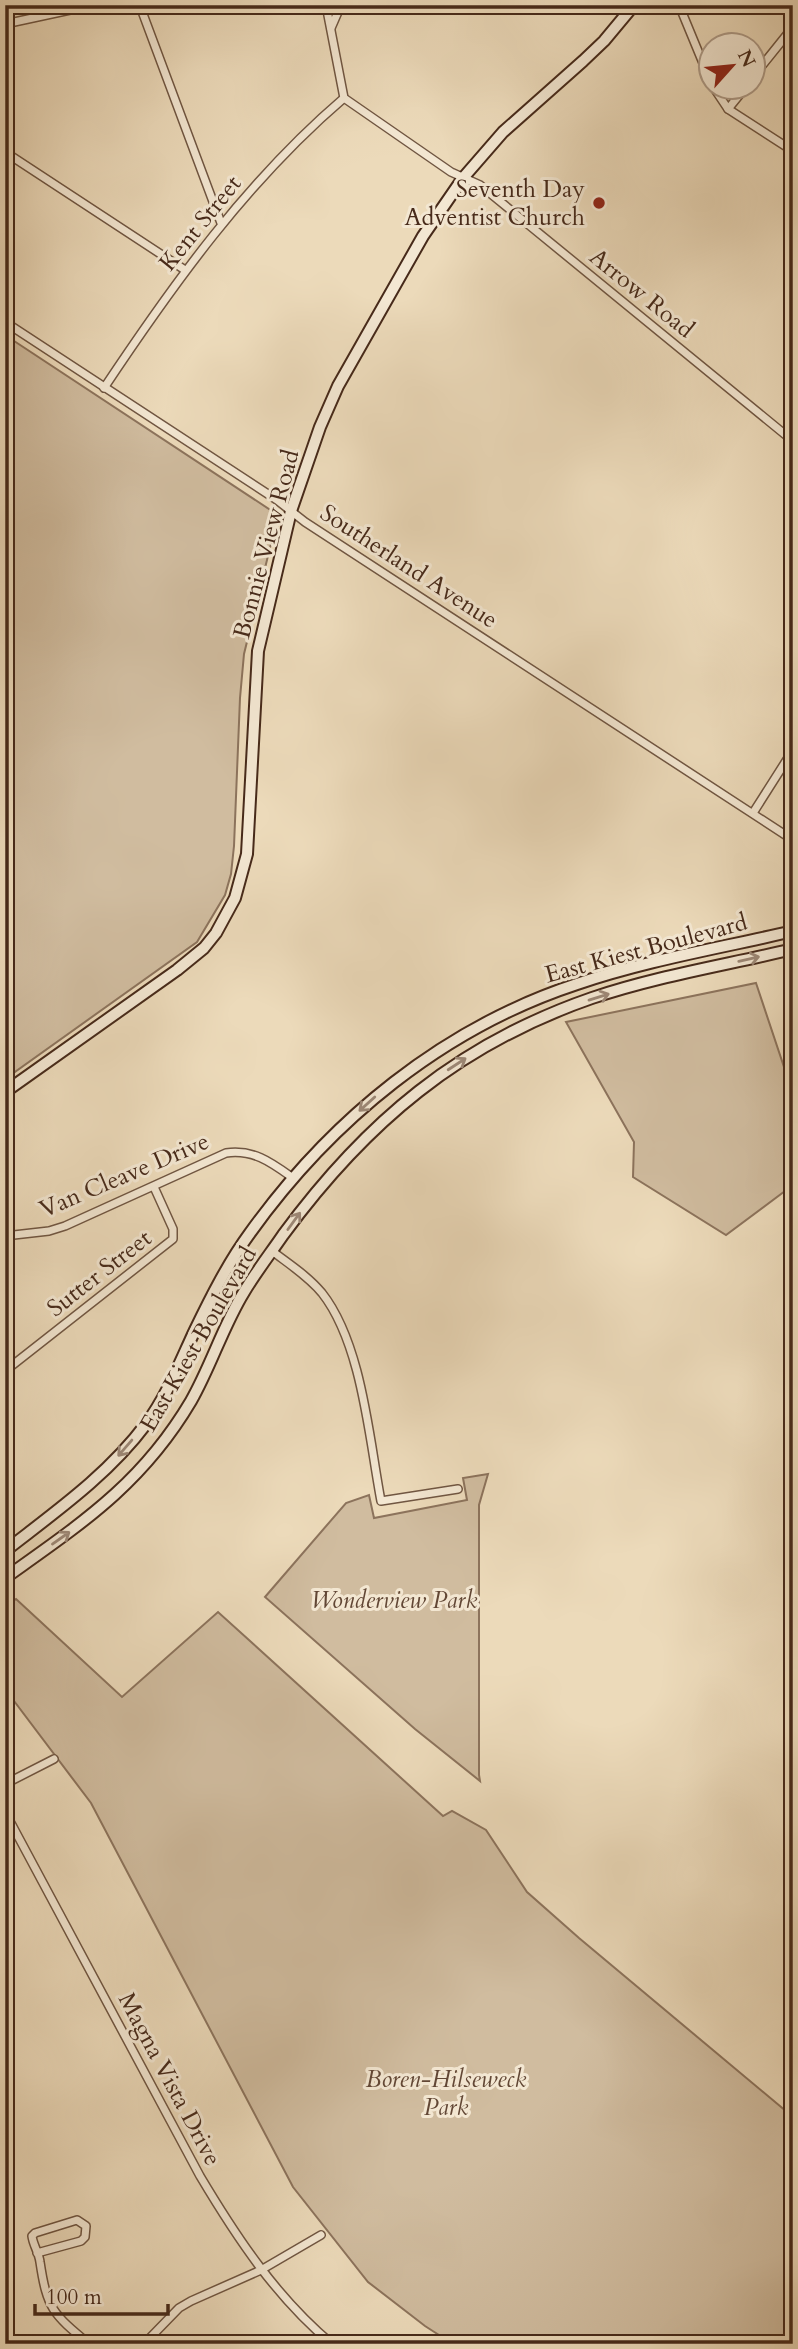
<svg xmlns="http://www.w3.org/2000/svg" width="798" height="2349" font-family="Cardo,serif">
<style>
.green{fill:#d0bc9f;stroke:#8c735c;stroke-width:2}
.lines{fill:none;stroke-linecap:round;stroke-linejoin:round}
.street-casing{stroke:#705642;stroke-width:10}
.secondary-casing{stroke:#472a1a;stroke-width:14}
.street{stroke:#f3e7d2;stroke-width:7}
.secondary{stroke:#f3e7d2;stroke-width:10}
.oneway{stroke:#9d8876}
.poi-dot{fill:#8f2418;stroke:#f3e7d2;stroke-width:2.5}
.labels{text-anchor:middle;stroke-width:6;stroke-linejoin:round;paint-order:stroke}
.poi-label{font-size:24px;fill:#472a1a;stroke:#f3e7d2;text-anchor:end}
.street-label{font-size:24px;fill:#472a1a;stroke:#f3e7d2}
.park-label{font-size:24px;font-style:italic;fill:#624735;stroke:#f3e7d2}
</style>
<rect width="100%" height="100%" fill="#ecdaba"/>
<filter id="stains"><feTurbulence type="fractalNoise" baseFrequency=".00286" numOctaves="4"/><feColorMatrix values="0 0 0 0 .2 0 0 0 0 .09 0 0 0 0 .02 0 0 0 .5 -.17"/></filter>
<radialGradient id="worn" r=".72"><stop offset=".6" stop-color="#630" stop-opacity="0"/><stop offset="1" stop-color="#630" stop-opacity=".3"/></radialGradient>
<g class="green">
<polygon points="5,335 278,515 244,654 240,698 234,846 231,874 225,895 197,942 5,1079"/>
<polygon points="756,983 793,1094 793,1185 726,1235 633,1177 634,1142 566,1022"/>
<polygon points="488,1474 479,1505 479,1775 480,1781 415,1729 265,1597 346,1503 369,1495 374,1518 467,1500 463,1478"/>
<polygon points="16,1599 122,1697 218,1612 443,1816 452,1811 486,1830 527,1892 579,1938 793,2117 793,2344 453,2344 425,2326 368,2282 293,2187 91,1803 5,1689 5,1607"/>
</g>
<g class="lines">
<g class="street-casing">
<g id="street">
<polyline points="326,5 344,98 451,172 480,185 793,441"/>
<polyline points="679,5 710,80"/>
<polyline points="140,6 221,223"/>
<polyline points="5,24 70,10 149,5"/>
<polyline points="331,28 341,5"/>
<polyline points="752,78 793,27"/>
<polyline points="714,88 728,109 793,151"/>
<polyline points="728,109 745,88"/>
<polyline points="5,152 185,270"/>
<polyline points="5,322 277,500 305,522 793,840"/>
<path d="M104 388C174 283 247 181 344 98"/>
<polyline points="753,813 793,750"/>
<path d="M5 1236 49 1231 65 1226 226 1153C254 1149 272 1163 293 1178"/>
<path d="M272 1251C289 1264 308 1276 322 1293 362 1344 369 1438 381 1501L458 1489"/>
<polyline points="5,1371 173,1239 173,1229 154,1187"/>
<polyline points="5,1784 54,1759"/>
<path d="M5 1812 200 2176C237 2238 276 2297 332 2344"/>
<path d="M37 2253 81 2241 85 2237 86 2226 77 2220 35 2233 32 2236C33 2245 39 2253 40 2262 47 2309 53 2314 89 2344"/>
<polyline points="144,2344 179,2308 191,2301 261,2270 321,2235"/>
</g>
</g>
<g class="secondary-casing">
<g id="secondary">
<polyline points="5,1092 177,970 204,948 216,933 235,898 247,854 258,651 291,511 320,427 338,386 423,236 463,178 503,132 583,61 604,41 634,5"/>
<path d="M5 1551C55 1512 108 1475 146 1424 167 1396 180 1362 195 1330 211 1297 228 1263 250 1233 331 1120 443 1028 577 984 647 960 721 948 793 931"/>
<path d="M5 1578C82 1523 142 1484 191 1401 211 1366 223 1326 244 1292 256 1272 270 1254 283 1235 366 1122 459 1044 592 998 657 976 726 965 793 949"/>
</g>
</g>
<use href="#street" class="street"/>
<use href="#secondary" class="secondary"/>
</g>
<defs><path id="oneway-shaft" d="M-6 0H5M1.5-3L5.5 0L1.5 3" fill="none" stroke-width="1.6" stroke-linecap="round" stroke-linejoin="round" transform="scale(1.75)"/></defs>
<g class="oneway">
<use href="#oneway-shaft" transform="translate(749 959) rotate(-13)"/>
<use href="#oneway-shaft" transform="translate(599 997) rotate(-17)"/>
<use href="#oneway-shaft" transform="translate(457 1064) rotate(-33)"/>
<use href="#oneway-shaft" transform="translate(367 1104) rotate(138)"/>
<use href="#oneway-shaft" transform="translate(294 1221) rotate(-54)"/>
<use href="#oneway-shaft" transform="translate(125 1448) rotate(131)"/>
<use href="#oneway-shaft" transform="translate(61 1538) rotate(-35)"/>
</g>
<circle class="poi-dot" cx="599" cy="203" r="7"/>
<g class="labels">
<g class="poi-label">
<text x="585" y="197">Seventh Day<tspan x="585" dy="28">Adventist Church</tspan></text>
</g>
<g class="street-label">
<text transform="translate(200 223) rotate(-51)" y="8">Kent Street</text>
<text transform="translate(642 293) rotate(39)" y="8">Arrow Road</text>
<text transform="translate(266 544) rotate(-75)" y="8">Bonnie View Road</text>
<text transform="translate(409 566) rotate(33)" y="8">Southerland Avenue</text>
<text transform="translate(646 948) rotate(-15)" y="8">East Kiest Boulevard</text>
<text transform="translate(124 1175) rotate(-23)" y="8">Van Cleave Drive</text>
<text transform="translate(99 1273) rotate(-38)" y="8">Sutter Street</text>
<text transform="translate(198 1339) rotate(-60)" y="8">East Kiest Boulevard</text>
<text transform="translate(170 2079) rotate(62)" y="8">Magna Vista Drive</text>
</g>
<g class="park-label">
<text x="394" y="1608">Wonderview Park</text>
<text x="446" y="2087">Boren-Hilseweck<tspan x="446" dy="28">Park</tspan></text>
</g>
</g>
<rect width="798" height="2349" fill="none" stroke="#ecdaba" stroke-width="28"/>
<rect x="7" y="7" width="784" height="2335" fill="none" stroke="#472a1a" stroke-width="3.5"/>
<rect x="14" y="14" width="770" height="2321" fill="none" stroke="#472a1a" stroke-width="2"/>
<g transform="translate(732 66) rotate(63)"><circle r="33" fill="#f3e7d2" stroke="#ae9b88" stroke-width="2"/>
<path d="M0-5L12 26L0 18L-12 26Z" fill="#8f2418"/>
<text y="-10" font-size="19" font-weight="bold" text-anchor="middle" fill="#472a1a">N</text>
</g>
<path d="M35 2304v10h133v-10" fill="none" stroke="#472a1a" stroke-width="3.5"/>
<text x="46" y="2304" font-size="21" fill="#472a1a" stroke="#f3e7d2" stroke-width="5" paint-order="stroke">100 m</text>
<rect width="100%" height="100%" filter="url(#stains)"/>
<rect width="100%" height="100%" fill="url(#worn)"/>
</svg>
